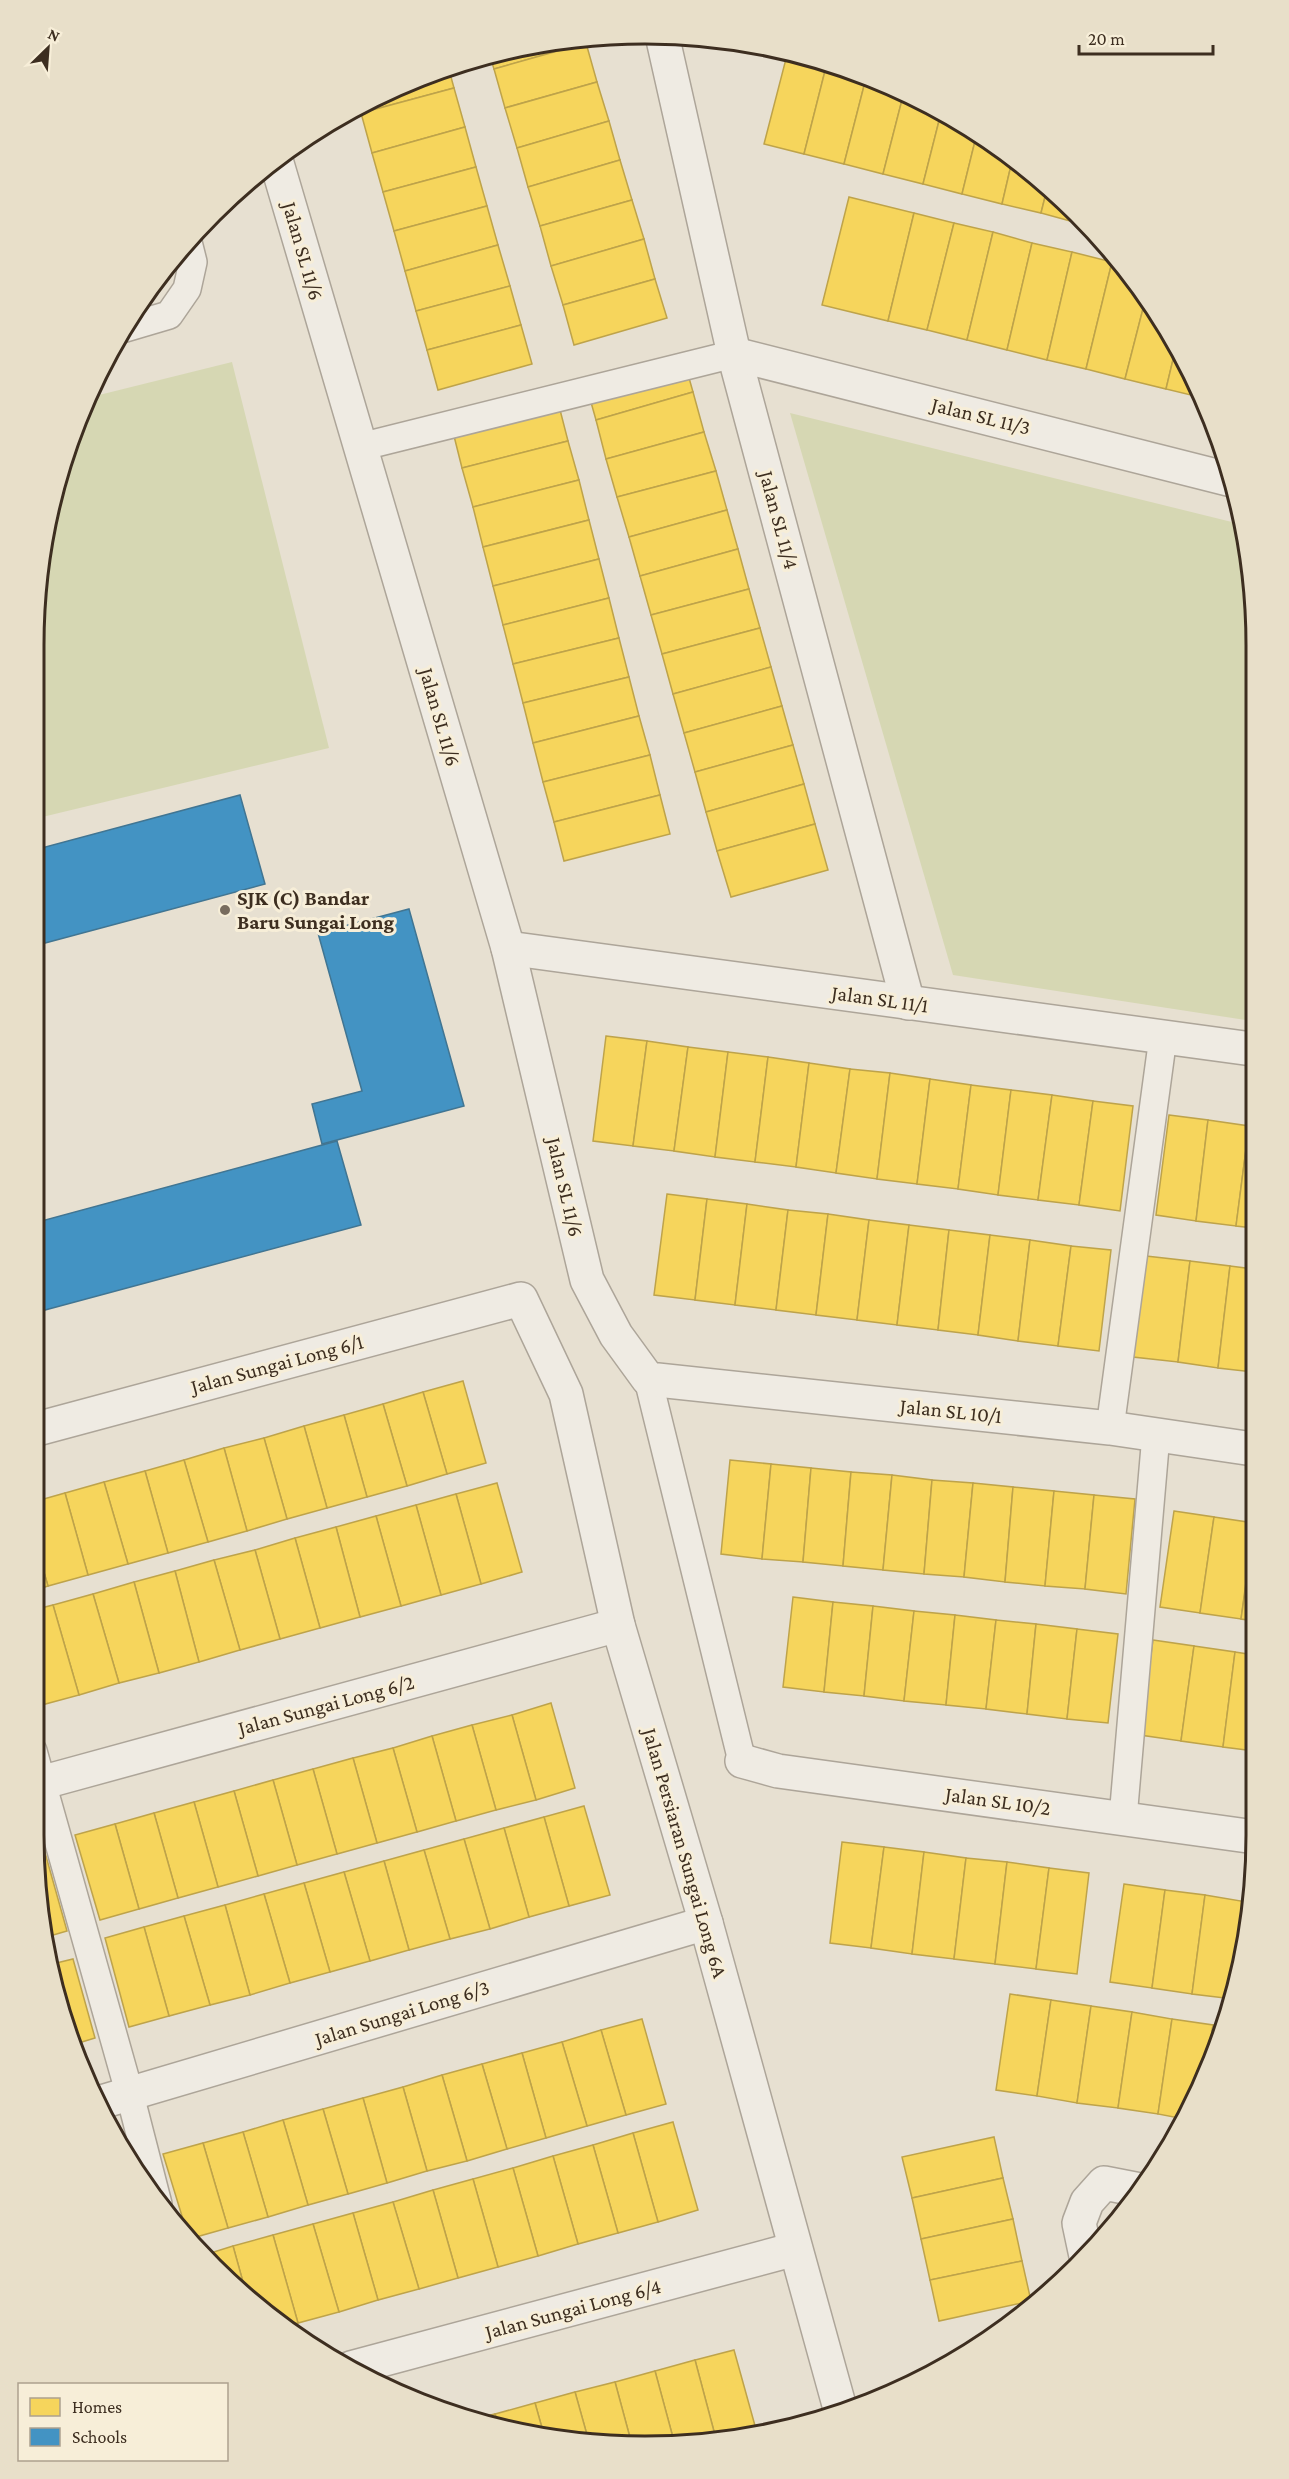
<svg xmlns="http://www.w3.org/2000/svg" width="1289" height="2479" font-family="'Crimson Pro',serif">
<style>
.green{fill:#d6d7b3}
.homes{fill:#f6d55c;stroke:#bea34a;stroke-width:1.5}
.schools{fill:#4393c3;stroke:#417592;stroke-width:1.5}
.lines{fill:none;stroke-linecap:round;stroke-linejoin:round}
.lane-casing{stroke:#ada599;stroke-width:30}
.street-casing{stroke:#ada599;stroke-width:36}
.lane{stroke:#efebe3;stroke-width:27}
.street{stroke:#efebe3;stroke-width:33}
.poi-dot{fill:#786c5e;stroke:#f7eed8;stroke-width:2}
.labels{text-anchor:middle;stroke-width:6;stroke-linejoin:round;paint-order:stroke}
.street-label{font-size:21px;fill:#3d2e20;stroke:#f7eed8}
.poi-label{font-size:21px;font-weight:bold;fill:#3d2e20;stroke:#f7eed8;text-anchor:start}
.rim{fill:none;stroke:#3d2e20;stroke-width:3}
</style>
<rect width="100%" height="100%" fill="#e7e0d1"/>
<g class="green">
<polygon points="232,362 329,748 34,819 34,605 54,487 87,398"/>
<polygon points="790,413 1240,524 1251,564 1252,1021 953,975"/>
</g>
<g class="homes">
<polygon points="565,38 585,38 586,43 494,69 490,56"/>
<polygon points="586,43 597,82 505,108 494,69"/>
<polygon points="788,51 803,54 827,63 804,154 764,144"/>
<polygon points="827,63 866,78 844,164 804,154"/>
<polygon points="448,66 454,88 361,113 359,106"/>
<polygon points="866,78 904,92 883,174 844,164"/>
<polygon points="597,82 609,121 517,148 505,108"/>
<polygon points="454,88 465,127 372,153 361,113"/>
<polygon points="904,92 915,96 941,113 923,184 883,174"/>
<polygon points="941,113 976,137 962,194 923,184"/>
<polygon points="609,121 620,160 528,187 517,148"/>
<polygon points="465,127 476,167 383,192 372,153"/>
<polygon points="976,137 1012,161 1002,204 962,194"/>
<polygon points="620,160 632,200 540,226 528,187"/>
<polygon points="1012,161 1048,185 1041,213 1002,204"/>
<polygon points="476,167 487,206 394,231 383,192"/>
<polygon points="1048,185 1081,223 1081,224 1041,213"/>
<polygon points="849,197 914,213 888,321 822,305"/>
<polygon points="632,200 644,239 551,266 540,226"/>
<polygon points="487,206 498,245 405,271 394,231"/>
<polygon points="914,213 954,223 927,330 888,321"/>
<polygon points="954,223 993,232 967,340 927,330"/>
<polygon points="993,232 1032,243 1007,350 967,340"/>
<polygon points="644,239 655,279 563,305 551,266"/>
<polygon points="1032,243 1072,252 1047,360 1007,350"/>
<polygon points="498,245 510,286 416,311 405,271"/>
<polygon points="1072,252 1112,262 1086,369 1047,360"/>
<polygon points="1112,262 1116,263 1146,297 1125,379 1086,369"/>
<polygon points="655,279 667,318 574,345 563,305"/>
<polygon points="510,286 521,325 427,350 416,311"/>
<polygon points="1146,297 1153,304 1176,347 1166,389 1125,379"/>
<polygon points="521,325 532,364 438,390 427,350"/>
<polygon points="1176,347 1203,398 1166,389"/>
<polygon points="682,353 693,392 596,420 585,381"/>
<polygon points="693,392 704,432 606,459 596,420"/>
<polygon points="558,402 568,441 462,468 452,428"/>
<polygon points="704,432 716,471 617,497 606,459"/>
<polygon points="568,441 579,480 473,507 462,468"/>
<polygon points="716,471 727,510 629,537 617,497"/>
<polygon points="579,480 589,520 483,547 473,507"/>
<polygon points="727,510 738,549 640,576 629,537"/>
<polygon points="589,520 599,559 493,586 483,547"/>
<polygon points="738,549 749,589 651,615 640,576"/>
<polygon points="599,559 609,598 503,625 493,586"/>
<polygon points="749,589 760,628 662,654 651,615"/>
<polygon points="609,598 619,638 513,664 503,625"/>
<polygon points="760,628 771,667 673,694 662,654"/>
<polygon points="619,638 629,677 523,703 513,664"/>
<polygon points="771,667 782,706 684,733 673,694"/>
<polygon points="629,677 639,716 533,743 523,703"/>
<polygon points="782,706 793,745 695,772 684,733"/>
<polygon points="639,716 650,755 543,782 533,743"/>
<polygon points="793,745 804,784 706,812 695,772"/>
<polygon points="650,755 660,795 554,822 543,782"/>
<polygon points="804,784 815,824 717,851 706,812"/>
<polygon points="660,795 670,834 564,861 554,822"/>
<polygon points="815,824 828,870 731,897 717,851"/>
<polygon points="606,1036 647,1041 633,1146 593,1141"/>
<polygon points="647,1041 688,1047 674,1151 633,1146"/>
<polygon points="688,1047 728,1052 715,1157 674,1151"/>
<polygon points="728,1052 768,1057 755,1162 715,1157"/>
<polygon points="768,1057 809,1063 796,1167 755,1162"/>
<polygon points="809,1063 850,1069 836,1173 796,1167"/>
<polygon points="850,1069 890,1073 877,1179 836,1173"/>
<polygon points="890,1073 930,1079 917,1184 877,1179"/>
<polygon points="930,1079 971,1085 958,1189 917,1184"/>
<polygon points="971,1085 1011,1090 998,1195 958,1189"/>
<polygon points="1011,1090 1052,1095 1038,1200 998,1195"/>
<polygon points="1052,1095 1093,1101 1079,1205 1038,1200"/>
<polygon points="1093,1101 1133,1106 1120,1211 1079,1205"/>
<polygon points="1169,1115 1208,1120 1196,1221 1156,1215"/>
<polygon points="1208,1120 1249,1126 1236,1226 1196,1221"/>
<polygon points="1249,1126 1252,1126 1253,1228 1236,1226"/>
<polygon points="667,1194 707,1199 695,1300 654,1295"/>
<polygon points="707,1199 747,1204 735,1305 695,1300"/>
<polygon points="747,1204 788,1210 776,1310 735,1305"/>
<polygon points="788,1210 828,1214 816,1315 776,1310"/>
<polygon points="828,1214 869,1220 857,1320 816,1315"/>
<polygon points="869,1220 909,1225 897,1325 857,1320"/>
<polygon points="909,1225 949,1230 938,1330 897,1325"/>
<polygon points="949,1230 990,1235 978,1335 938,1330"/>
<polygon points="990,1235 1030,1240 1018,1341 978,1335"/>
<polygon points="1030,1240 1071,1246 1058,1346 1018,1341"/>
<polygon points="1071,1246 1111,1250 1099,1351 1058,1346"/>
<polygon points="1146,1256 1190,1261 1178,1362 1133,1357"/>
<polygon points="1190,1261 1230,1266 1218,1368 1178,1362"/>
<polygon points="1230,1266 1253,1269 1253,1372 1218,1368"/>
<polygon points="463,1381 486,1463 447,1474 423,1392"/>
<polygon points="423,1392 447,1474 407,1486 383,1404"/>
<polygon points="383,1404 407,1486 367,1497 344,1415"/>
<polygon points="344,1415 367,1497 327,1508 304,1426"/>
<polygon points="304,1426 327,1508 287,1519 264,1438"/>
<polygon points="264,1438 287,1519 247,1531 224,1448"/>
<polygon points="224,1448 247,1531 208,1542 184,1460"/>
<polygon points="184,1460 208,1542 168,1553 145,1471"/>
<polygon points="730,1460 771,1464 762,1559 721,1554"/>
<polygon points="771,1464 811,1468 803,1562 762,1559"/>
<polygon points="811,1468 851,1472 843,1566 803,1562"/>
<polygon points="145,1471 168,1553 128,1564 104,1482"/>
<polygon points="851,1472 892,1475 883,1570 843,1566"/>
<polygon points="892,1475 932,1480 924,1574 883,1570"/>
<polygon points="932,1480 973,1483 964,1577 924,1574"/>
<polygon points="104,1482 128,1564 88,1575 65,1493"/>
<polygon points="497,1483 522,1572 481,1584 456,1494"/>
<polygon points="973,1483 1013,1487 1005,1582 964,1577"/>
<polygon points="1013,1487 1054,1491 1045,1586 1005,1582"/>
<polygon points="1054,1491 1094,1495 1085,1589 1045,1586"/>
<polygon points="65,1493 88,1575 48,1586 33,1535 33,1502"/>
<polygon points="456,1494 481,1584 441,1595 416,1505"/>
<polygon points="1094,1495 1135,1499 1126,1594 1085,1589"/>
<polygon points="416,1505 441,1595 401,1606 376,1516"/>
<polygon points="1174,1511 1214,1517 1200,1613 1160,1607"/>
<polygon points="376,1516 401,1606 360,1617 336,1527"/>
<polygon points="1214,1517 1254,1523 1241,1619 1200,1613"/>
<polygon points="336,1527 360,1617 320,1628 295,1538"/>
<polygon points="1254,1532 1254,1621 1241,1619"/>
<polygon points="33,1535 48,1586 33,1591"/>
<polygon points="295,1538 320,1628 280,1639 255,1550"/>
<polygon points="255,1550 280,1639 240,1650 214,1560"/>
<polygon points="214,1560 240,1650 199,1662 175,1571"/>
<polygon points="175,1571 199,1662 159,1673 134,1582"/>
<polygon points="134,1582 159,1673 119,1683 93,1594"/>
<polygon points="93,1594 119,1683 79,1695 53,1605"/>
<polygon points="793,1597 833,1602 824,1692 783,1687"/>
<polygon points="833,1602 873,1606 864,1696 824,1692"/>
<polygon points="53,1605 79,1695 38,1706 33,1688 33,1610"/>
<polygon points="873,1606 914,1611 904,1701 864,1696"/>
<polygon points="914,1611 955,1615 946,1705 904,1701"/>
<polygon points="955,1615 996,1620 986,1709 946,1705"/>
<polygon points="996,1620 1036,1624 1027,1714 986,1709"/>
<polygon points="1036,1624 1077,1629 1067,1719 1027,1714"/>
<polygon points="1077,1629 1118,1634 1108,1723 1067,1719"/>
<polygon points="1153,1640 1194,1646 1181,1741 1140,1735"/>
<polygon points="1194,1646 1235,1652 1223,1747 1181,1741"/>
<polygon points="1235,1652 1254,1655 1254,1751 1223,1747"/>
<polygon points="551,1703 575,1788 536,1800 512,1715"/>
<polygon points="512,1715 536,1800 496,1810 472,1725"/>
<polygon points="472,1725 496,1810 456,1821 432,1736"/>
<polygon points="432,1736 456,1821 417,1832 393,1748"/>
<polygon points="393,1748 417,1832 377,1843 353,1758"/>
<polygon points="353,1758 377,1843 337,1854 313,1769"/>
<polygon points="313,1769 337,1854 297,1865 273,1780"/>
<polygon points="273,1780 297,1865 258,1876 234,1791"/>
<polygon points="234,1791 258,1876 218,1887 194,1802"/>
<polygon points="194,1802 218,1887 178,1898 154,1813"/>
<polygon points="584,1806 610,1895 569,1906 544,1817"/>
<polygon points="154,1813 178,1898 139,1909 115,1824"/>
<polygon points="544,1817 569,1906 529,1917 504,1828"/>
<polygon points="115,1824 139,1909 100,1920 75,1835"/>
<polygon points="504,1828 529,1917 490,1929 464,1839"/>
<polygon points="464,1839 490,1929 450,1939 424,1850"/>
<polygon points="42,1842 67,1931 43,1938 34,1845"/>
<polygon points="842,1842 884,1847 871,1948 830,1943"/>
<polygon points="884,1847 924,1852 912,1954 871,1948"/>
<polygon points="424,1850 450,1939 409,1950 384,1861"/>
<polygon points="924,1852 966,1858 954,1959 912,1954"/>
<polygon points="966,1858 1007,1862 995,1964 954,1959"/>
<polygon points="384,1861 409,1950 370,1961 344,1872"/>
<polygon points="1007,1862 1049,1868 1036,1969 995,1964"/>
<polygon points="1049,1868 1089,1873 1077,1974 1036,1969"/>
<polygon points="344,1872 370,1961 330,1972 304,1883"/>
<polygon points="304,1883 330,1972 290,1983 264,1894"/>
<polygon points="1124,1884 1165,1890 1152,1988 1110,1982"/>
<polygon points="1165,1890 1205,1895 1192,1994 1152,1988"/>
<polygon points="264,1894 290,1983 250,1995 225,1905"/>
<polygon points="1205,1895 1247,1902 1233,1999 1192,1994"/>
<polygon points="1247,1902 1250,1902 1233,1998"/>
<polygon points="225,1905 250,1995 210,2005 184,1916"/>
<polygon points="184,1916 210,2005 169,2016 144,1927"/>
<polygon points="144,1927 169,2016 129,2027 105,1938"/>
<polygon points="73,1959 95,2038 72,2045 66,2031 48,1965"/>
<polygon points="1010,1994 1051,2000 1037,2096 996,2090"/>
<polygon points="1051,2000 1091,2006 1077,2103 1037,2096"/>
<polygon points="1091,2006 1132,2012 1118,2108 1077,2103"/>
<polygon points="1132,2012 1172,2019 1158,2114 1118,2108"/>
<polygon points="642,2019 666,2104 626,2115 601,2030"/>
<polygon points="1172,2019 1213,2025 1206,2070 1193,2105 1184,2119 1158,2114"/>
<polygon points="1213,2025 1223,2026 1206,2070"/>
<polygon points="601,2030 626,2115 587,2126 562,2042"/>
<polygon points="562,2042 587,2126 546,2138 522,2053"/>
<polygon points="522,2053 546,2138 507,2149 482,2064"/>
<polygon points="482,2064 507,2149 467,2161 442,2075"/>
<polygon points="442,2075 467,2161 427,2171 403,2087"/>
<polygon points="403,2087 427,2171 387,2183 363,2098"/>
<polygon points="363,2098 387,2183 348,2194 323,2109"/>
<polygon points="323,2109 348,2194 308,2205 283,2120"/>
<polygon points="283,2120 308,2205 268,2217 243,2132"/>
<polygon points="673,2122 698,2210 658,2222 633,2133"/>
<polygon points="243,2132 268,2217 228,2228 203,2143"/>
<polygon points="633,2133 658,2222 618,2233 593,2145"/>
<polygon points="994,2137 1003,2178 912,2198 902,2157"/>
<polygon points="203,2143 228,2228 189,2239 163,2154"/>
<polygon points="593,2145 618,2233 578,2244 553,2156"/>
<polygon points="553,2156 578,2244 538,2256 513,2168"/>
<polygon points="513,2168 538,2256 498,2267 473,2179"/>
<polygon points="1003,2178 1013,2219 921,2239 912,2198"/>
<polygon points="473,2179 498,2267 458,2278 433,2190"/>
<polygon points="433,2190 458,2278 419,2289 393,2202"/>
<polygon points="393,2202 419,2289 378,2300 353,2213"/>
<polygon points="353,2213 378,2300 339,2312 313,2224"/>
<polygon points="1013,2219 1022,2261 930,2280 921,2239"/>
<polygon points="313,2224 339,2312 298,2323 273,2235"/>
<polygon points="273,2235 298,2323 284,2327 248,2300 233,2246"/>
<polygon points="233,2246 248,2300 204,2255"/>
<polygon points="1022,2261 1031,2301 939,2321 930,2280"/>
<polygon points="734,2350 757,2433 716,2439 695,2360"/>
<polygon points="695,2360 716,2439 675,2445 655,2371"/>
<polygon points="655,2371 675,2445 632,2445 615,2382"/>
<polygon points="615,2382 632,2445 589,2442 575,2392"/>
<polygon points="575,2392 589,2442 544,2435 535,2403"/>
<polygon points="535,2403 544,2435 499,2427 495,2414"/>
<polygon points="495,2414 499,2427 471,2420"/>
</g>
<g class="schools">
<polygon points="240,795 265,884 34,946 34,850"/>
<polygon points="409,909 464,1106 322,1144 312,1104 362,1091 318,933"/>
<polygon points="337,1141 361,1225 34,1313 34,1223"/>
</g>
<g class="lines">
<g class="lane-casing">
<g id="lane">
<polyline points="125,328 169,315 187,289 193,262 188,242"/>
<polyline points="360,447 734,354"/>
<polyline points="648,1379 742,1761"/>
<polyline points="1110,1428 1163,1037"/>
<polyline points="33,1751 130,2095 158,2204"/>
<polyline points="1123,1818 1156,1435"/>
</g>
</g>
<g class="street-casing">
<g id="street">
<polyline points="662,35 734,354 908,1003"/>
<polyline points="276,160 508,948 587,1280 616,1335 648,1379 1110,1428 1253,1449"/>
<polyline points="734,354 1228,479"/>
<polyline points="508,948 1252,1049"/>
<polyline points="33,1430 521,1299 566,1394 618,1625 706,1923 841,2412"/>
<polyline points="742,1761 778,1771 1255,1837"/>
<polyline points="33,1785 618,1625"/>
<polyline points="98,2103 706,1923"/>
<polyline points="1086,2256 1079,2223 1087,2202 1104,2183 1140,2190"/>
<polyline points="351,2368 795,2249"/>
</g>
</g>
<use href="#lane" class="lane"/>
<use href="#street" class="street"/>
</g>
<circle class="poi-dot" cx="225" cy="910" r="6"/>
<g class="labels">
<g class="street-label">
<text transform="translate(303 251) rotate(74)" y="7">Jalan SL 11/6</text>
<text transform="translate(981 416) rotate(14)" y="7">Jalan SL 11/3</text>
<text transform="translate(779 520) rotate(75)" y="7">Jalan SL 11/4</text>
<text transform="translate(440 717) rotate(74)" y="7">Jalan SL 11/6</text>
<text transform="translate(880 999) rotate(8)" y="7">Jalan SL 11/1</text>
<text transform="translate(565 1187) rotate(77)" y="7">Jalan SL 11/6</text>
<text transform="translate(277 1364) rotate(-15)" y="7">Jalan Sungai Long 6/1</text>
<text transform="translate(951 1411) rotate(6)" y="7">Jalan SL 10/1</text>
<text transform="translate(326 1705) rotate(-15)" y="7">Jalan Sungai Long 6/2</text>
<text transform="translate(998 1801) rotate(8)" y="7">Jalan SL 10/2</text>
<text transform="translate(685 1853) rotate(74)" y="7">Jalan Persiaran Sungai Long 6A</text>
<text transform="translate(402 2013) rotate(-17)" y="7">Jalan Sungai Long 6/3</text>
<text transform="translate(573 2309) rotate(-15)" y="7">Jalan Sungai Long 6/4</text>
</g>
<g class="poi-label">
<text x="237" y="905">SJK (C) Bandar<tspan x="237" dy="24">Baru Sungai Long</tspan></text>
</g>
</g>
<path d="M0 0H1289V2479H0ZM645 44H645A601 601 0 0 1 1246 645V1835A601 601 0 0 1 645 2436H645A601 601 0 0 1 44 1835V645A601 601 0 0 1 645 44Z" fill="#e8dfc9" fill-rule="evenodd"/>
<path class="rim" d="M645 44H645A601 601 0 0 1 1246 645V1835A601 601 0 0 1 645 2436H645A601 601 0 0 1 44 1835V645A601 601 0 0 1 645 44Z"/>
<rect x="18" y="2383" width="210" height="78" fill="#f7eed8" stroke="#ada18e" stroke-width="1.5"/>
<rect x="30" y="2398" width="30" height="18" fill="#f6d55c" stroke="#ada18e" stroke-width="1.5"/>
<text x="72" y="2413" font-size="18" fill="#3d2e20">Homes</text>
<rect x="30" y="2428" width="30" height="18" fill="#4393c3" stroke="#ada18e" stroke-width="1.5"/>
<text x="72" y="2443" font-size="18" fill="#3d2e20">Schools</text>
<g transform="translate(48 48) rotate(25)" stroke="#f7eed8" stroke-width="4.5" paint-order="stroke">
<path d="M0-4.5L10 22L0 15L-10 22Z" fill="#3d2e20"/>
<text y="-9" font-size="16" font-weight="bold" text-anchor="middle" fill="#3d2e20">N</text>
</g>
<path d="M1079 45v9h134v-9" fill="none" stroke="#3d2e20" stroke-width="3"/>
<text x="1088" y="45" font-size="18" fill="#3d2e20" stroke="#f7eed8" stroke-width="4.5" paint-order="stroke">20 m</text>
</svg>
